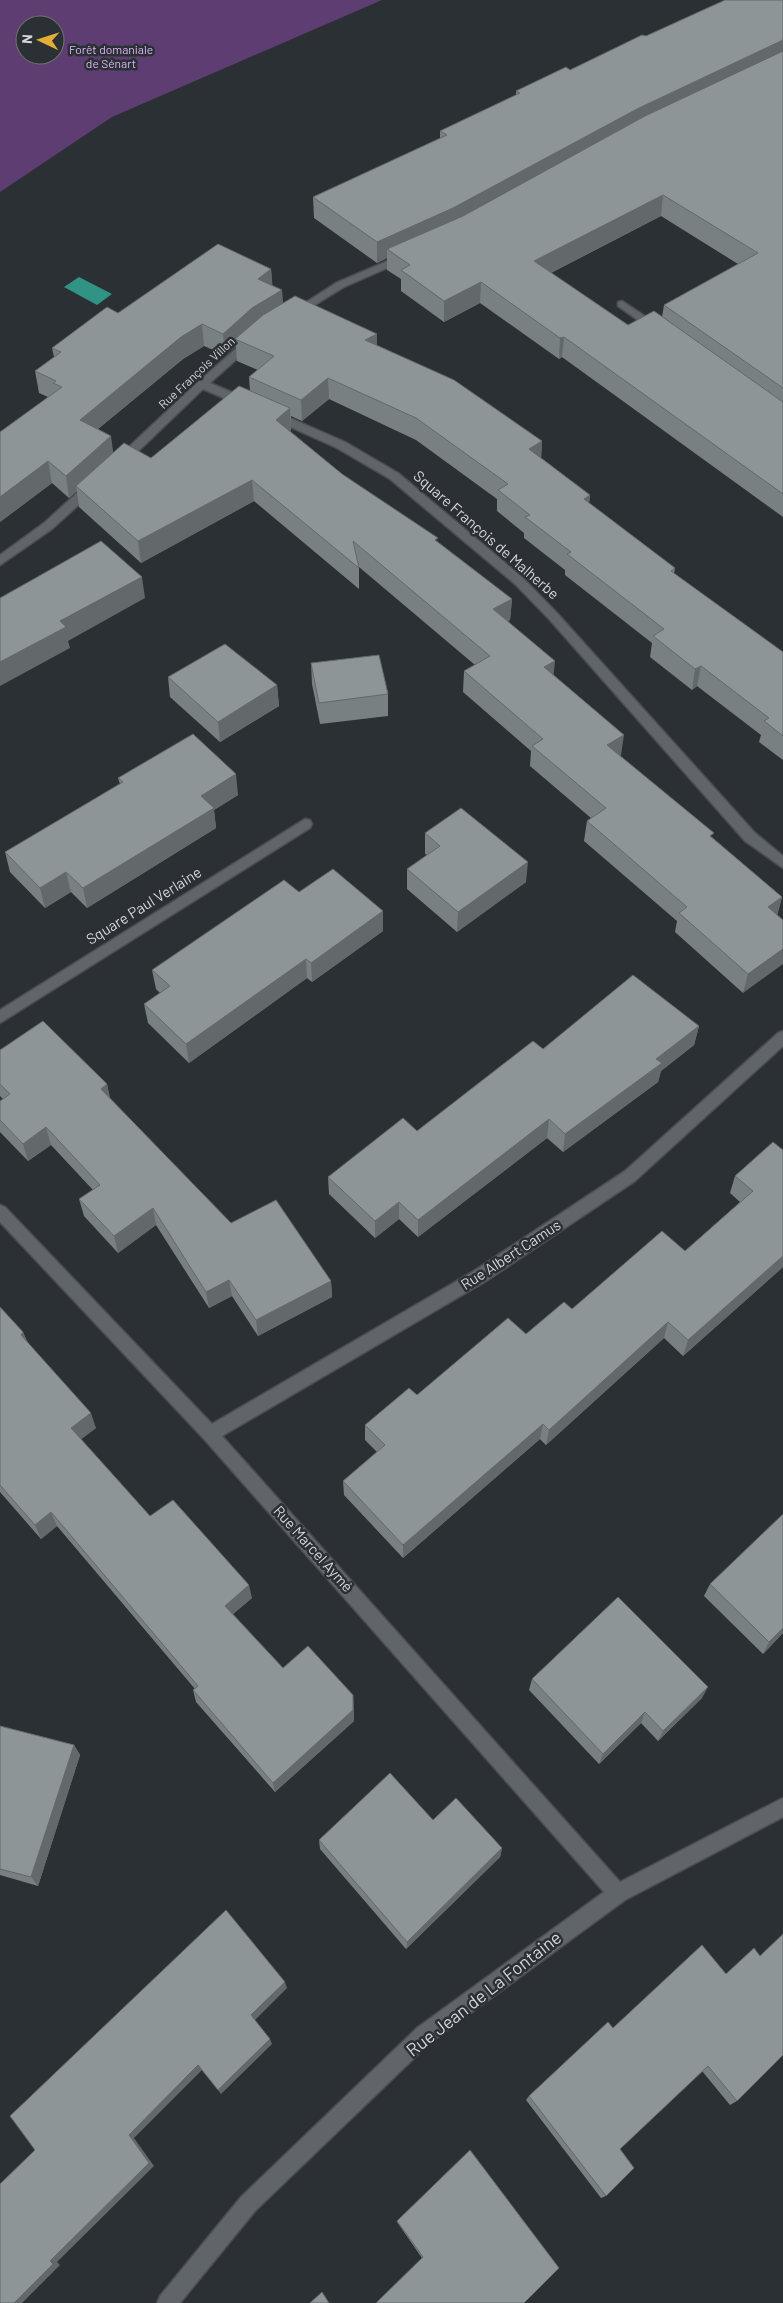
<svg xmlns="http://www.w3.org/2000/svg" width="783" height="2303" font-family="Barlow,sans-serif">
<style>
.green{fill:#5e3e72;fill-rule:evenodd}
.water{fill:#309384}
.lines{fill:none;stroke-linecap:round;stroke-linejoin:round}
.street-casing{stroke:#4a4d51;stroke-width:3}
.street{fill:#60656a;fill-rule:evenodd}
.wall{fill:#798082;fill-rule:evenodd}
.shaded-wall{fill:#63686a}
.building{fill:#8d9597;stroke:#63686a}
.labels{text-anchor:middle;stroke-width:5;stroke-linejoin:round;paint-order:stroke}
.far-park-label{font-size:12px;fill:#ddb6f7;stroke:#2b3034}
.far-street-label{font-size:12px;fill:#d4d7d9;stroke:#2b3034}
.street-label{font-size:15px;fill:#d4d7d9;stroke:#2b3034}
.near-street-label{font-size:18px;fill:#d4d7d9;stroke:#2b3034}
</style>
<rect width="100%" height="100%" fill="#2b3034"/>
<path class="green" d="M0 0H382L112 117 0 192ZM25 25H55V55H25Z"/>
<polygon class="water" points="79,277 112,294 97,305 64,287"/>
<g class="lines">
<g class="street-casing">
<g id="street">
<polygon points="406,253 410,254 410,258 344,287 297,316 289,316 288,314 336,283"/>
<polygon points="622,301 661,327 661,331 653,331 618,306 618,302"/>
<polygon points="251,338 256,341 255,343 210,383 250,400 252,403 250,406 242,406 203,389 125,464 117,464 115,461 117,458 198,382 247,339"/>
<polygon points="272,410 345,442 398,473 523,578 557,613 755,833 783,856 783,868 745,841 549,619 515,584 390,479 337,448 268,417 266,414"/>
<polygon points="92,482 96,483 98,486 96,489 52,529 0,565 0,555 44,523 88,483"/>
<polygon points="305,819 310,820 312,824 310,828 0,1023 0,1010"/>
<polygon points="783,1031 783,1046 635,1181 486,1281 222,1436 620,1882 783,1798 783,1817 625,1900 431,2042 255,2211 180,2303 157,2303 160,2296 241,2197 417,2028 604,1892 204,1439 0,1222 0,1205 5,1207 212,1424 474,1271 625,1171 778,1033"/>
</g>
</g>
<use href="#street" class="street"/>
</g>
<g class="wall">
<path d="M783 0V517L562 357 559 359 480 303 444 322 401 291V279L387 270V258L377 263 314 218 313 197 440 139V131L516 95V91L570 70 646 36ZM661 216 738 264 664 305 662 317 628 325 551 273Z"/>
<path d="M271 269 272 285 283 303 377 334V346L542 441 541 458 590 495 589 503 675 568 674 574 783 652V760L759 742 761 735 697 686 692 690 650 657 652 643 565 575V570L524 538V533L497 511V499L416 440 329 399 302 421 291 416V430L290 431 342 474 438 542 512 599 510 620 508 621 621 755 620 756 713 838 782 897 777 915 743 993 675 932 677 921 584 841 587 821 591 818 530 766 531 751 463 692 464 671 475 665 359 567V589L254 501 141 563 79 507 77 491 69 498 52 483 0 522 48 397 39 393 35 371 54 357 52 348 118 313ZM204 346 225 355 236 346 237 361 258 370 249 377 250 391 151 458 113 452 98 429 183 359Z"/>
<polygon points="311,663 388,694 388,716 320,724 312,684"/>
<polygon points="168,677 277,685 279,706 220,742 170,697"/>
<polygon points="118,778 238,795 214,810 216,828 87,908 71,892 45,908 10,872 5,852 120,784"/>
<polygon points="425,833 526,882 457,932 407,889 407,869 427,855 425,854"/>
<polygon points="299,892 383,911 383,931 312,982 307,978 189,1063 148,1023 144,1004 160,993 156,989 152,970"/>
<polygon points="699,1026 694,1045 661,1071 658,1082 563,1152 547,1138 418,1237 399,1219 375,1238 329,1194 328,1177 417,1131 543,1049"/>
<polygon points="0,1050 107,1084 110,1099 231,1223 331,1281 332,1297 258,1336 232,1296 209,1308 156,1225 118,1253 84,1216 79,1199 93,1190 51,1145 28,1161 0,1132 0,1101 3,1099 0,1096"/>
<polygon points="783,1150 783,1267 683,1356 664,1338 546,1445 540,1439 403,1558 344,1495 343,1481 377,1452 365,1440 365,1425 417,1395 526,1334 685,1251 740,1202 730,1193 735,1176"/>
<polygon points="0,1307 23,1332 27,1341 96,1428 81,1439 150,1516 252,1598 233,1614 283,1668 353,1695 354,1721 275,1792 196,1702 193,1690 195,1689 57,1526 41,1539 0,1492"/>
<polygon points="710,1584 783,1633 763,1654 704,1596"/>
<polygon points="532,1679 702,1698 658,1741 641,1723 599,1764 529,1690"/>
<polygon points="0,1726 74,1745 80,1755 38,1886 0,1875"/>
<polygon points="433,1820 502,1848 500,1857 406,1949 320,1849 319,1840"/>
<polygon points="702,1945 737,2101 730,2105 702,2071 620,2149 606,2196 601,2198 526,2100 529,2096 613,2028"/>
<polygon points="397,2221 524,2303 422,2258 397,2222"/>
</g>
<g class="shaded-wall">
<polygon points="783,40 783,59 452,229 387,249 387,258 377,263 377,242 637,109"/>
<polygon points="663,195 661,216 533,282 534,261"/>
<polygon points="271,269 273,291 258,279"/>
<polygon points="481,282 480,303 444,322 444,301"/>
<polygon points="282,290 284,312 235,339 236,346 225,355 223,334 252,308"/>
<polygon points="202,324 204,346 183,359 83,441 80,420 181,337"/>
<polygon points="377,334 377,356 365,340"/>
<polygon points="564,337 562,357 559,359 560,338"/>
<polygon points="328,378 329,399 302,421 301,400"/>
<polygon points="290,408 291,430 277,442 276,420"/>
<polygon points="111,436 114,458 76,486 77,491 69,498 66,476"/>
<polygon points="542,441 541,462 529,449"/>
<polygon points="48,461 52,483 0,522 0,497"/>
<polygon points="252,480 254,501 141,563 138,541"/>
<polygon points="590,495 588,517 584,499"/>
<polygon points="142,577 145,598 68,641 70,648 0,686 0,662 60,621"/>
<polygon points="512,599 510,620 492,630 493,609"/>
<polygon points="555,661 553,681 544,667"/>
<polygon points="701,666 697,686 692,690 695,669"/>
<polygon points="277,685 279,706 220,742 218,722"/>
<polygon points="624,735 621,755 604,766 607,745"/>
<polygon points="236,774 238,795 214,810 216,828 87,908 83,888 201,796"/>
<polygon points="528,862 526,882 457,932 458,912"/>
<polygon points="66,872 71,892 45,908 40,888"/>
<polygon points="782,897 777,917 768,907"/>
<polygon points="383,911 383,931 312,982 311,963"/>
<polygon points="783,949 783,964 743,993 748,974"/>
<polygon points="306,959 307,978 189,1063 186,1044"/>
<polygon points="699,1026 694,1045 661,1071 658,1082 563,1152 565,1134 656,1059"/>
<polygon points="107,1084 111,1102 101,1089"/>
<polygon points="549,1119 547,1138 418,1237 418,1220"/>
<polygon points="46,1127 51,1145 28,1161 23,1144"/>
<polygon points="399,1202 399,1219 375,1238 375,1221"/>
<polygon points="153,1208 156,1225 118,1253 114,1236"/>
<polygon points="783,1256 783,1267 683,1356 688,1340"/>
<polygon points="229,1280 232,1296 209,1308 206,1292"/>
<polygon points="331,1281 332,1297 258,1336 256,1320"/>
<polygon points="668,1322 664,1338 546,1445 549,1430"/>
<polygon points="23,1332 29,1348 21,1335"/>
<polygon points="91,1413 96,1428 76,1443 71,1428"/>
<polygon points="543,1424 540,1439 403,1558 403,1545"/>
<polygon points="51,1512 57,1526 41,1539 35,1525"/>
<polygon points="249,1585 252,1598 228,1618 225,1606"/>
<polygon points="783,1628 783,1633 763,1654 769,1642"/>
<polygon points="708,1687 702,1698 658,1741 663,1731"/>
<polygon points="353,1695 354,1721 275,1792 273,1783"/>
<polygon points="645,1712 641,1723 599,1764 603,1754"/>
<polygon points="74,1745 80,1755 38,1886 31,1877"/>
<polygon points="502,1848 500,1857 406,1949 407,1942"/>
<polygon points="285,1982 287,1988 254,2021 251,2015"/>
<polygon points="270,2039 272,2044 221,2094 218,2090"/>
<polygon points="198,2065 202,2070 134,2138 154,2166 57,2262 60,2265 22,2303 14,2303 50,2261 129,2135"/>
</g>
<g class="building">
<polygon points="725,0 783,0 783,40 637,109 453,208 377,242 313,197 447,135 440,131 520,93 516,91 566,67 570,70 642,35 646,36"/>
<polygon points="783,51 783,388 664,305 758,253 663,195 534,261 628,325 654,311 783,402 783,494 564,337 560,338 481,282 444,301 401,270 410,265 387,249 463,216 645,116"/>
<polygon points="218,244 271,269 258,279 282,290 252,308 223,334 202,324 181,337 80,420 111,436 66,476 48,461 0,497 0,432 62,387 53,383 56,381 35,371 61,352 52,348 107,307 118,313"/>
<polygon points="295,296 377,334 365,340 454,380 542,441 529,449 590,495 584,499 675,568 671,571 783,652 783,736 764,721 769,718 701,666 695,669 653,636 664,629 567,554 571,552 525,517 530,515 498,490 508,484 416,418 328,378 301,400 249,377 274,356 235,339 263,315"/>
<polygon points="239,386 290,408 276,420 342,474 438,538 435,540 512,599 493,609 555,661 544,667 624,735 607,745 714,833 710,836 782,897 768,907 783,920 783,949 748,974 679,913 687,907 587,821 606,808 532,746 543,739 464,671 490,656 353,541 359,568 252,480 138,541 76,486 124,443 151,458"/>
<polygon points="101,541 142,577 60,621 66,627 0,662 0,598"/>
<polygon points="225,644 277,685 218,722 168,677"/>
<polygon points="379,655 388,694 319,703 311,663"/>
<polygon points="193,734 236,774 201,796 214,808 83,888 66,872 40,888 5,852 123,782 118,778"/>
<polygon points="461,808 528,862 458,912 407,869 440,846 425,833"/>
<polygon points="333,869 383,911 311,963 306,959 186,1044 144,1004 170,986 152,970 284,880 299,892"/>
<polygon points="633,975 699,1026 656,1059 662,1063 565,1134 549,1119 418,1220 399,1202 375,1221 328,1177 403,1118 417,1131 533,1041 543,1049"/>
<polygon points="43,1021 107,1084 101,1089 231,1223 276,1200 331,1281 256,1320 229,1280 206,1292 153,1208 114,1236 79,1199 100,1185 46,1127 23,1144 0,1120 0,1101 10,1094 0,1084 0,1050"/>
<polygon points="773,1142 783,1150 783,1256 688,1340 668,1322 549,1430 543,1424 403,1545 343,1481 385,1445 365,1425 409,1388 417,1395 508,1318 526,1334 564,1302 572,1309 662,1231 685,1251 753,1191 735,1176"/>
<polygon points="0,1307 23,1332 21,1335 91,1413 71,1428 150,1516 173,1500 249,1585 225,1606 283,1668 308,1646 353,1695 353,1710 273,1783 193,1690 198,1686 51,1512 35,1525 0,1485"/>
<polygon points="783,1514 783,1628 769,1642 710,1584"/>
<polygon points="618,1597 708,1687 663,1731 645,1712 603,1754 532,1679"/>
<polygon points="0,1726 74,1745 31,1877 0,1869"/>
<polygon points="390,1773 433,1820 456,1798 502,1848 407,1942 319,1840"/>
<polygon points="226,1910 285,1982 251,2015 270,2039 218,2090 198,2065 129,2135 149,2163 50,2261 53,2264 14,2303 0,2303 0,2184 35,2150 10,2116"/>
<polygon points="783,1934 783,2055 737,2101 708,2066 620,2149 634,2168 606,2196 529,2096 608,2022 613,2028 702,1945 726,1974 754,1948 760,1956"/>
<polygon points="470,2150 559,2268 524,2303 376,2303 423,2257 397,2221"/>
<polygon points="322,2292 329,2303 310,2303"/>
</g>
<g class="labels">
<g class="far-park-label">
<text x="111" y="54">Forêt domaniale<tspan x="111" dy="14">de Sénart</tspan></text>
</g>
<g class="far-street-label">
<text transform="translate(197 373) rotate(-43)" y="4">Rue François Villon</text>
</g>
<g class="street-label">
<text transform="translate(486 535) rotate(41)" y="5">Square François de Malherbe</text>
<text transform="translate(144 906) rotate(-32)" y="5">Square Paul Verlaine</text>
<text transform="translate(511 1255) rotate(-33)" y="5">Rue Albert Camus</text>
<text transform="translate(313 1549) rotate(48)" y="5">Rue Marcel Aymé</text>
</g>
<g class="near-street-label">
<text transform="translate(484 1994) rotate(-38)" y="6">Rue Jean de La Fontaine</text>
</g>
</g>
<g transform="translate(40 40) rotate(274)"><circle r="24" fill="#2b3034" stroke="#6f7376"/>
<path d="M0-4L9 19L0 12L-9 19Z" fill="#e3ae35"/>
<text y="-8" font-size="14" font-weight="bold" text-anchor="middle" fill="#d4d7d9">N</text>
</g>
</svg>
